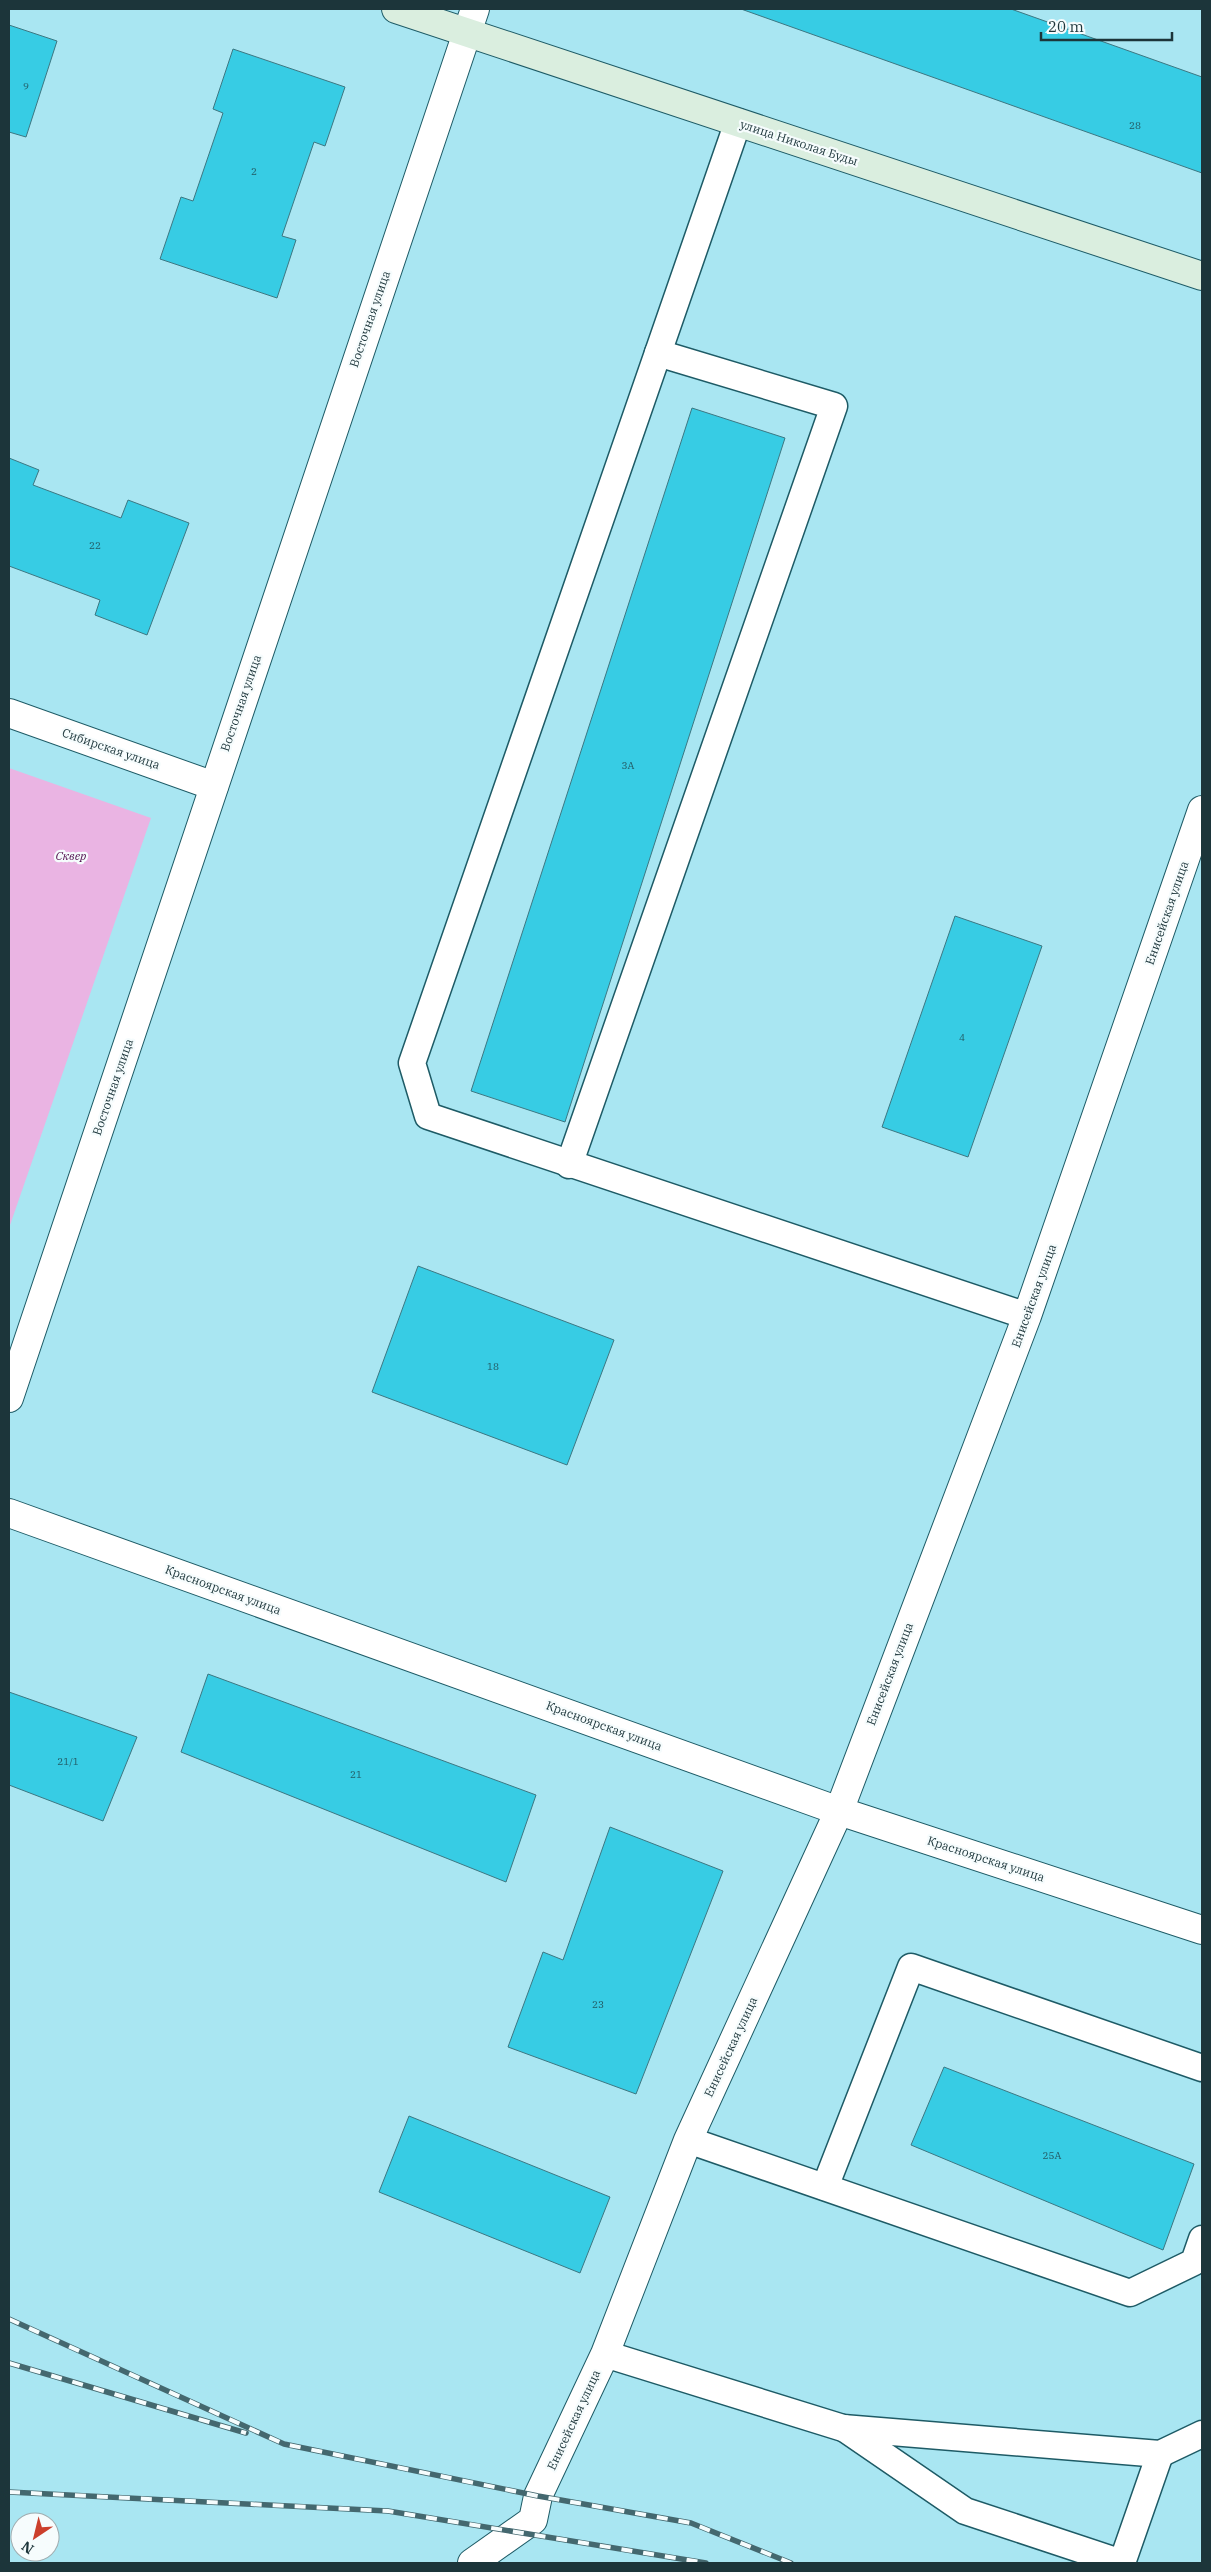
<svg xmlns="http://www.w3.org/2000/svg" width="1211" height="2572" font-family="'IBM Plex Serif',serif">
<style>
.green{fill:#eab4e3}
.building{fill:#37cce4;stroke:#3c7782}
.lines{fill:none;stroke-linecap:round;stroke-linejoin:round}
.lane-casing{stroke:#1e5b66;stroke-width:29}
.street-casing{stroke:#1e5b66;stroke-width:30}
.secondary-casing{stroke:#1e5b66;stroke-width:30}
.lane{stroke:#fff;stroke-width:26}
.street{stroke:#fff;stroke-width:28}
.secondary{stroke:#daeedf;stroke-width:28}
.rail-casing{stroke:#44686f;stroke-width:5.5}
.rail{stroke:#f6fcfd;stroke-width:4;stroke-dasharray:11;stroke-linecap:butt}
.labels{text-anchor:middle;stroke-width:4.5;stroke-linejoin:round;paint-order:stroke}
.number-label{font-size:10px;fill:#235b64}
.street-label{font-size:12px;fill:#1c353a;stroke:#f6fcfd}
.park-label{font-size:12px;font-style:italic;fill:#510e4d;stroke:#f6fcfd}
</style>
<rect width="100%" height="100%" fill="#a9e6f2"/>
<polygon class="green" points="9,768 151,818 9,1228"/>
<g class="building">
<polygon points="741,9 1011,9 1202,77 1202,173"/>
<polygon points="9,25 57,41 26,137 9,132"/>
<polygon points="233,49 345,87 325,146 314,142 282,236 296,240 277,298 160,259 181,197 193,201 223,113 213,109"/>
<polygon points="692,408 785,438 565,1122 471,1091"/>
<polygon points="9,458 39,470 33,485 121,518 128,500 189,523 147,635 95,615 100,600 9,566"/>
<polygon points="955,916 1042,946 968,1157 882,1127"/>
<polygon points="418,1266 614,1340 567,1465 372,1392"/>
<polygon points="208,1674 536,1795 506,1882 181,1752"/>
<polygon points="9,1692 137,1737 103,1821 9,1785"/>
<polygon points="610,1827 723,1871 636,2094 508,2047 543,1952 563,1960"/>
<polygon points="944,2067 1194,2164 1163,2250 911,2145"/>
<polygon points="409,2116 610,2197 580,2273 379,2192"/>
</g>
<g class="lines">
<g class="lane-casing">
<g id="lane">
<polyline points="738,122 412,1063 428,1116 1027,1316"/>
<polyline points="569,1165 834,406 658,353"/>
<polyline points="688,2140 1130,2293 1194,2262 1202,2239"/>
<polyline points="825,2187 911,1967 1202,2068"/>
<polyline points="605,2354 843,2428 1160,2454 1202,2434"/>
<polyline points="844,2428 965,2511 1122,2563"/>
<polyline points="1122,2563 1160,2454"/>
</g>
</g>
<g class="street-casing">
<g id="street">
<polyline points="9,713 214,786"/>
<polyline points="9,1398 475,9"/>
<polyline points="9,1513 839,1811 1202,1930"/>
<polyline points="472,2563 533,2520 538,2496 605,2354 688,2140 839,1811 1027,1316 1202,810"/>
</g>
</g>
<g class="secondary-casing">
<polyline id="secondary" points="396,9 1202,276"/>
</g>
<use href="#lane" class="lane"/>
<use href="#street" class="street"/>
<use href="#secondary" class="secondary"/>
<g class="rail-casing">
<g id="rail">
<polyline points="9,2319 284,2444 538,2496 691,2523 791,2563"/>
<polyline points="9,2363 246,2433"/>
<polyline points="9,2492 388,2511 706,2563"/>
</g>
</g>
<use href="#rail" class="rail"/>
</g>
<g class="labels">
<g class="number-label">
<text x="26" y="90">9</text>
<text x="1135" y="129">28</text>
<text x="254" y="175">2</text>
<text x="95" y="549">22</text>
<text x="628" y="769">3А</text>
<text x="962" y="1041">4</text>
<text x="493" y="1370">18</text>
<text x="68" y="1765">21/1</text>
<text x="356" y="1778">21</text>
<text x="598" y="2008">23</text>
<text x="1052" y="2159">25А</text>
</g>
<g class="street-label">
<text transform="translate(799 143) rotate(18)" y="4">улица Николая Буды</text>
<text transform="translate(370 319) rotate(-71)" y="4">Восточная улица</text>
<text transform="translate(241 703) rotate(-71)" y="4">Восточная улица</text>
<text transform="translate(111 749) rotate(19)" y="4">Сибирская улица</text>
<text transform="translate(1167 913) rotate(-71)" y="4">Енисейская улица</text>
<text transform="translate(113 1087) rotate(-71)" y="4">Восточная улица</text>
<text transform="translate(1034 1296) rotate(-70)" y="4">Енисейская улица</text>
<text transform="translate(223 1590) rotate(20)" y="4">Красноярская улица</text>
<text transform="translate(890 1674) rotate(-69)" y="4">Енисейская улица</text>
<text transform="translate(604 1726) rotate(20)" y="4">Красноярская улица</text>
<text transform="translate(986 1859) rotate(18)" y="4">Красноярская улица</text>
<text transform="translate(731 2047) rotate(-65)" y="4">Енисейская улица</text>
<text transform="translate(574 2420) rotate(-65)" y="4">Енисейская улица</text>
</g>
<g class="park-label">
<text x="71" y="860">Сквер</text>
</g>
</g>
<rect width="1211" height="2572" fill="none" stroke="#1c353a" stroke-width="20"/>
<g transform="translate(35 2537) rotate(215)"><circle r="24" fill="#f6fcfd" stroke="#9facaf"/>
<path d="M0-4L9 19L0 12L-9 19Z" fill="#cb3f2c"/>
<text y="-8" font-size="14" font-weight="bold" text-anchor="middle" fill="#1c353a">N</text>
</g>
<path d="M1041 32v8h131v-8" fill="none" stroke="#1c353a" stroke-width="2.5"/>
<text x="1048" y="32" font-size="15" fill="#1c353a" stroke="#f6fcfd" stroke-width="4" paint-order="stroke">20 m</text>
</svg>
